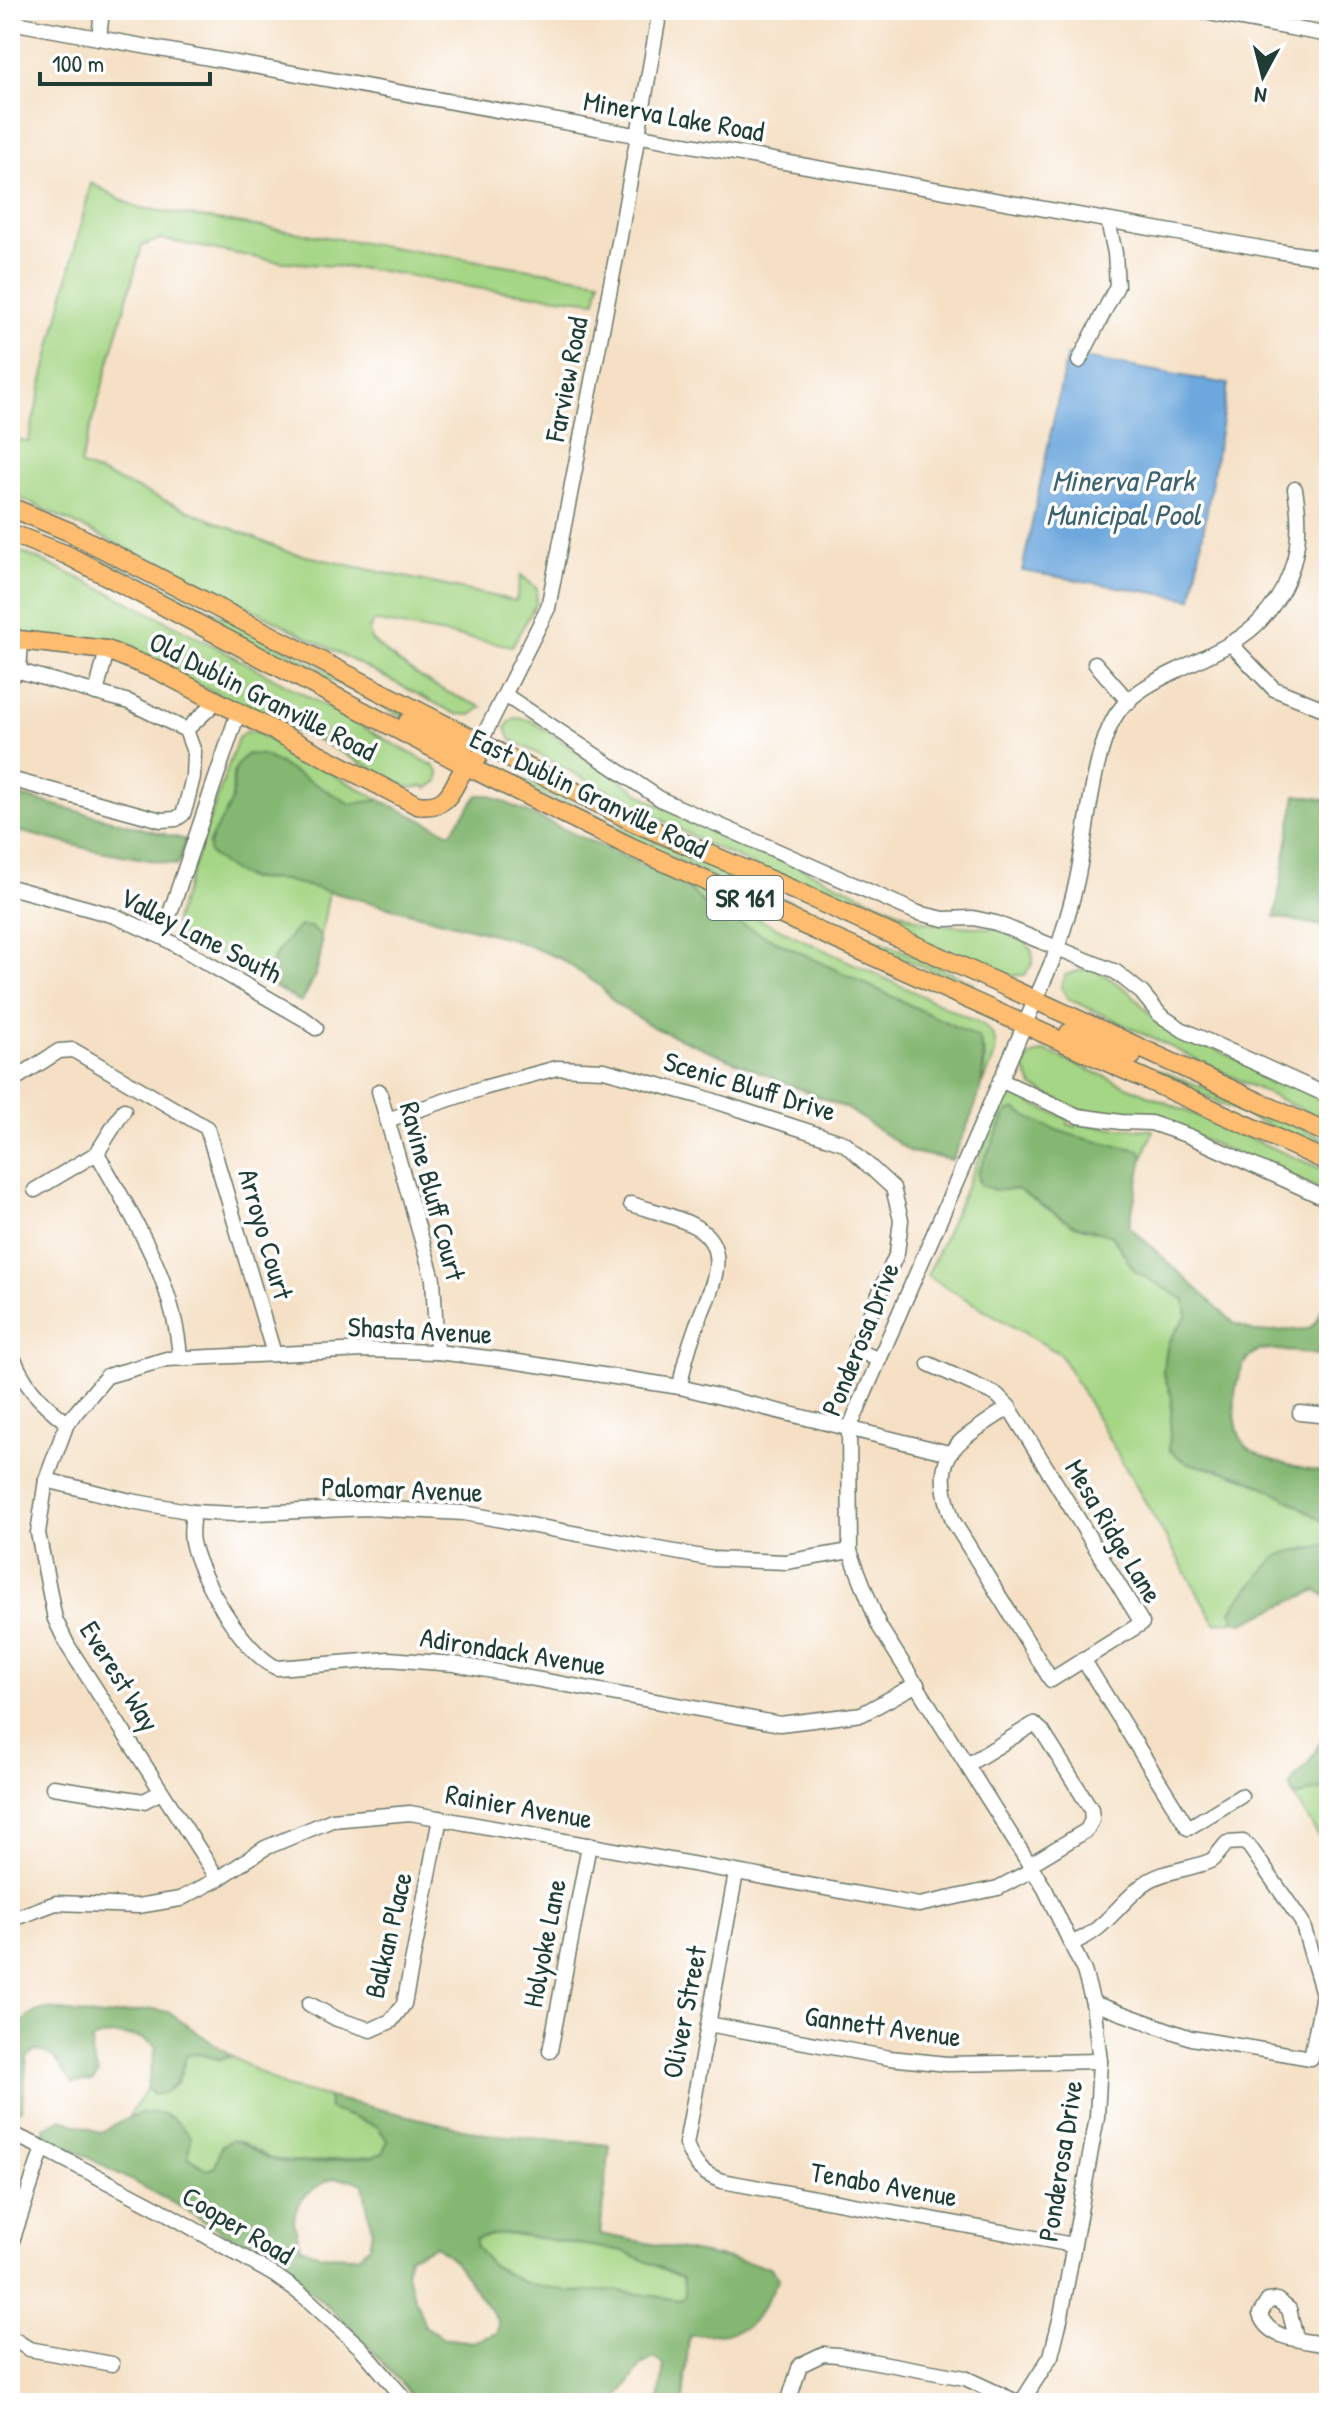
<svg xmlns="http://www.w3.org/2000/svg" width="1339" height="2413" font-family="'Patrick Hand',sans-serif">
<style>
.green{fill:#a5d685;stroke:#628a5c;stroke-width:2}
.forest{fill:#84b772;stroke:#527a53;stroke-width:2;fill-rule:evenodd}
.water{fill:#6da7dd;stroke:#467288;stroke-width:2}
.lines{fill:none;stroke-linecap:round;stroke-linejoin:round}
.minor-casing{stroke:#6a7667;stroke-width:17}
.major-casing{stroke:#6a7667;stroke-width:21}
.minor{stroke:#fff;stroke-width:14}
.major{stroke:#fdbc70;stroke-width:18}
.labels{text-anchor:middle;stroke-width:7;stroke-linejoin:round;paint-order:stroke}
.shield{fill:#fff;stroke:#627771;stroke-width:2}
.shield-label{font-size:26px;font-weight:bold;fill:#1f3d34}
.street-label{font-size:28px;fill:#1f3d34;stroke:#fff}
.water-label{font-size:30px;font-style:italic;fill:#3a626f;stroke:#fff}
</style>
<rect width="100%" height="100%" fill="#fff"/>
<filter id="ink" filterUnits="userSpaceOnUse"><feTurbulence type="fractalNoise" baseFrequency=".0125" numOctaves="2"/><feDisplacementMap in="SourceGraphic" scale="16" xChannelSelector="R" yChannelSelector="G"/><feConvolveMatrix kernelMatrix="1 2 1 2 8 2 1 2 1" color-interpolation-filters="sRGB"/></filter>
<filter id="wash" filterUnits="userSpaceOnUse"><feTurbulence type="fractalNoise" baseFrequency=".006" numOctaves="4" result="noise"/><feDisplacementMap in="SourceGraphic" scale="32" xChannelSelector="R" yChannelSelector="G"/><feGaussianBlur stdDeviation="1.8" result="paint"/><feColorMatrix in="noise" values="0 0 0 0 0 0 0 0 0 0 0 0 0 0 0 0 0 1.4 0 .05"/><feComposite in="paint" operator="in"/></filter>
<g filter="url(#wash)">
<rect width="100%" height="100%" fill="#f5e0c5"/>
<g class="green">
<path d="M91 183 135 207 600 280 596 301 482 289 377 270 274 261 160 239 142 246 80 465 288 552 516 601 521 575 537 589 536 604 512 646 373 621 369 630 371 640C411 674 433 688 482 707L471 715 456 714 243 604 10 493V437L28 442Z"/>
<path d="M10 547C157 610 294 690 434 766L439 774 438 781 427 789 424 786 413 788 402 785 320 741 284 727 161 666 10 634Z"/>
<polygon points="88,553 159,583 426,723 423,728 357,692 260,648 87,555"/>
<path d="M515 718 530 720 655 803 912 917C922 921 932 924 943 925 970 928 1036 922 1033 963L1024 975 1004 976 869 918 705 843 510 739 506 728 510 721Z"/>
<polygon points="254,731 380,800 351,804 263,755 233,772 232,803 208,844 246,879 283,880 329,891 321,936 310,927 276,953 264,981 180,935 175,928 175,920 238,738 245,732"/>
<polygon points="527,781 612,822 974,983 972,986 794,916 525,786"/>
<path d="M682 883 982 1024C1007 1043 992 1060 983 1084L985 1056 979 1038 711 910Z"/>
<path d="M1088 968 1098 971 1130 992 1159 1024 1329 1101V1122C1241 1083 1156 1038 1068 999L1061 987 1065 975Z"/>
<polygon points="1085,1042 1246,1104 1329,1141 1329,1153"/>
<polygon points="1045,1051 1329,1172 1329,1193 1147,1116 1079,1110 1033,1087 1024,1069 1030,1056"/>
<path d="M1011 1093C1030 1105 1048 1110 1068 1119L1067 1124 1076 1127 1078 1122 1101 1127 1153 1130 1143 1158 1140 1150C1097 1142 1051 1134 1015 1110L1007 1112 978 1173V1181L995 1190 1017 1189 1072 1224 1112 1236 1135 1271 1185 1300 1187 1315 1168 1343 1163 1372 1172 1398 1169 1449C1187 1469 1206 1465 1230 1473 1266 1484 1298 1505 1329 1525V1543C1314 1551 1291 1548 1278 1556 1273 1559 1234 1605 1231 1611L1235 1621 1215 1623 1060 1354 927 1276 996 1119 1000 1120 1001 1117 999 1115 1008 1094Z"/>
<polygon points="1329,1787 1329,1853 1293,1795 1300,1796"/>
<polygon points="194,2053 220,2060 231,2056 286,2087 328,2097 330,2109 377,2126 387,2140 383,2153 372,2157 303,2162 271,2159 242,2142 221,2148 215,2167 208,2170 128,2118 147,2088 154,2095 177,2084 187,2055"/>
<polygon points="506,2233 624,2251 684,2278 685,2296 680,2300 612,2290 573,2292 524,2283 491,2265 476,2247 476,2238"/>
</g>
<g class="forest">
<path d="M247 754 263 755 351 804 380 800 450 833 478 795H489L682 883 711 910 979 1038C993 1082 969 1120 952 1160L911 1152 848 1109 653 1027 616 1004 600 986 561 959 512 939 284 880C243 879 240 879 209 853 207 836 222 822 229 807 239 786 225 772 247 754Z"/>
<polygon points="10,793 186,840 178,865 89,849 10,829"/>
<polygon points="1296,795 1329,800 1329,927 1275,917"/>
<path d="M300 926 310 927 321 936C323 960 314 981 301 1002L264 981C273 959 282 942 300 926Z"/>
<path d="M1015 1109C1051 1134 1097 1142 1140 1150L1143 1158 1129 1226 1235 1324 1255 1332 1308 1329 1316 1323 1323 1307H1329V1352L1325 1356C1307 1354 1280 1348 1263 1350 1231 1355 1229 1421 1243 1442 1254 1459 1309 1472 1329 1472V1525C1298 1505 1266 1484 1230 1473 1206 1465 1187 1469 1169 1449L1172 1398 1163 1372 1168 1343 1187 1315 1185 1300 1135 1271 1112 1236 1072 1224 1017 1189 995 1190 980 1185 978 1173 1007 1112Z"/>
<path d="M1329 1543V1604L1327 1597 1317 1590 1243 1623 1235 1621 1231 1611C1234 1605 1273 1559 1278 1556 1291 1548 1314 1551 1329 1543Z"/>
<polygon points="1329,1727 1329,1787 1300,1796 1293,1795 1290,1786 1296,1775 1308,1764"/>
<path d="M49 2009 102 2017 153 2009 168 2012 231 2056C213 2063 203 2050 187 2055 180 2074 177 2093 154 2095L147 2088 156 2046C143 2034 107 2032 92 2040L91 2054 98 2073 93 2081 73 2083C60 2068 57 2052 35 2051L27 2057 22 2108 15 2114 10 2112C10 2077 3 2012 49 2009Z"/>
<path d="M328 2097 485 2134 610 2145 600 2234 770 2267 779 2278C750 2332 751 2334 689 2335L683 2403H659L664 2365 655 2358 642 2364 615 2403H419L346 2322 281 2266 175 2204 44 2134V2128L62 2119 99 2132C110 2129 118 2121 129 2118 158 2107 173 2113 190 2137L188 2158 208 2170 215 2167 221 2147 231 2140C247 2142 255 2154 270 2159 294 2168 346 2159 372 2157L383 2153 387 2140 377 2126 329 2109ZM334 2178 354 2180 363 2184 372 2231 369 2246 358 2256 319 2255 301 2247C299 2239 294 2228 294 2220 295 2199 316 2185 334 2178ZM506 2233 623 2251 683 2278 685 2296 680 2300 612 2290 573 2292 524 2283 491 2265 476 2247V2238ZM436 2246 454 2261 498 2321 497 2333 473 2342 443 2338 425 2326 406 2273 409 2256Z"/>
</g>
<polygon class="water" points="1067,355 1228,384 1192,599 1022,571"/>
</g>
<g filter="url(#ink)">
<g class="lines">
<g class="minor-casing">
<g id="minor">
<polyline points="1192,10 1329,35"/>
<polyline points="10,22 1277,251 1317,257 1329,256"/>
<polyline points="99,38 102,10"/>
<polyline points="1079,361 1117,286 1115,253 1108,221"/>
<polyline points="1230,643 1274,689 1329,711"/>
<polyline points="1095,663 1129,702"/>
<polyline points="10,678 19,671 21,641"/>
<polyline points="96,693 107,650"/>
<polyline points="505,695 662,800 918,913 944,919 973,918 996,923 1116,972 1142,993 1160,1015 1183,1030 1329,1096"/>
<polyline points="186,730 217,701"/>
<polyline points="480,743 548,608 620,237 660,10"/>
<polyline points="10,779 161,820 176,819 183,814 186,805 193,777 194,752 186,730 129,702 19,671"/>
<polyline points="10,887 115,916 162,937 306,1020 316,1028"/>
<polyline points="162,937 238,713"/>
<polyline points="1000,1080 1078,1116 1121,1122 1151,1123 1189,1136 1329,1200"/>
<polyline points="10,1082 59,1051 73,1050 207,1128 274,1354"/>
<polyline points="379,1091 433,1279 437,1352"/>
<polyline points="387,1120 483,1088 557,1068 604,1070 699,1096 844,1143 893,1188 901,1220 897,1253 855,1349 877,1359"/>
<path d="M97 1153C134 1219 175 1282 180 1358"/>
<polyline points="35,1190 97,1153 124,1110"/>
<path d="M631 1204C652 1211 677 1216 696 1227 736 1250 707 1296 696 1327 689 1346 683 1367 680 1387"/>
<path d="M10 1349C22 1384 39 1401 67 1423"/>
<path d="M929 1364 997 1395 1009 1407 1142 1623 1051 1680 953 1521C928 1449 956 1445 1009 1407"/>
<polyline points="1300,1413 1329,1416"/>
<polyline points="46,1480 131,1501 193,1512 235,1514 368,1508 464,1513 713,1559 786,1562 850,1551"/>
<path d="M193 1512C192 1521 190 1533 192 1542 199 1578 244 1653 277 1668L389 1659 454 1664 780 1724 862 1714 917 1684"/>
<polyline points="1083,1659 1188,1828 1241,1796"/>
<polyline points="967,1765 1034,1724 1042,1731 1091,1809 1092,1820 1087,1830 1029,1865"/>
<polyline points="53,1787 144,1801 161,1792"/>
<path d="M736 1873 686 2144C694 2165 702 2174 722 2181L1073 2245"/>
<polyline points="218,1879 68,1646 55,1619 38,1533 46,1480 67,1423 107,1376 167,1359 365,1350 437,1352 505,1360 680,1387 949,1453"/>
<polyline points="10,1920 56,1903 138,1906 180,1899 218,1879 265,1848 332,1820 410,1813 919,1905 998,1888 1032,1870"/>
<path d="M1071 1943C1103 1933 1119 1903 1144 1884 1163 1870 1189 1870 1210 1861 1216 1858 1222 1848 1227 1843L1243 1842 1249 1846 1302 1922 1323 1994 1311 2058 1191 2038 1093 2003"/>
<polyline points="309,2004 337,2019 371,2030 391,2021 404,2004 440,1818"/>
<polyline points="708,2024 890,2058 947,2064 1100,2061"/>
<polyline points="550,2051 589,1845"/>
<polyline points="10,2133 43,2148 161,2210 276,2276 305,2297 361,2348 408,2403"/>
<polyline points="10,2247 43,2148"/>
<polyline points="10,2337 29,2349 112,2364"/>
<path d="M1296 2338 1289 2309 1277 2300 1268 2301 1260 2314C1268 2341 1305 2340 1329 2345"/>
<polyline points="788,2403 800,2365 823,2354 838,2355 965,2378 1019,2403"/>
<path d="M1021 2403 1051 2356 1061 2316 1097 2117 1100 2061 1093 2003 1084 1971 1045 1889 879 1626 850 1551 849 1429 1058 948C1064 927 1071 906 1076 884 1087 838 1092 749 1118 712 1131 693 1157 680 1178 670 1205 656 1240 643 1261 620 1296 582 1304 538 1295 489"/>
</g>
</g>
<g class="major-casing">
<g id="major">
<polyline points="10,507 70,532 636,823 805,895 1329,1134"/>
<polyline points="10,533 67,555 467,766 629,846 1329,1162"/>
<path d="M10 639 107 650 159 671 417 805C460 811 449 772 477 759"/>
<polyline points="408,722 464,749"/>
<polyline points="1069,1033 1132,1056"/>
</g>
</g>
<use href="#minor" class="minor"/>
<use href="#major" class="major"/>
</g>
</g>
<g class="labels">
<rect class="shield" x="707" y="876" width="76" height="44" rx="6"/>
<g class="shield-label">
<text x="745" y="907">SR 161</text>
</g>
<g class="street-label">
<text transform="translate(674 116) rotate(10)" y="10">Minerva Lake Road</text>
<text transform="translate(566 379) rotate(-79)" y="10">Farview Road</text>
<text transform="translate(263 696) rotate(27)" y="10">Old Dublin Granville Road</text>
<text transform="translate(589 793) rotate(26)" y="10">East Dublin Granville Road</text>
<text transform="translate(201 935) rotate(27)" y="10">Valley Lane South</text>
<text transform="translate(750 1086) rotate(17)" y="10">Scenic Bluff Drive</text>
<text transform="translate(433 1191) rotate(75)" y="10">Ravine Bluff Court</text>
<text transform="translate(266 1234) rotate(74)" y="10">Arroyo Court</text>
<text transform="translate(420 1330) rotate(3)" y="10">Shasta Avenue</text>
<text transform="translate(860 1339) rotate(-68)" y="10">Ponderosa Drive</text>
<text transform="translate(402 1489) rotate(2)" y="10">Palomar Avenue</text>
<text transform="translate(1114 1531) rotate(59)" y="10">Mesa Ridge Lane</text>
<text transform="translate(513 1651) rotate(9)" y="10">Adirondack Avenue</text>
<text transform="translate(120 1676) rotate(58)" y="10">Everest Way</text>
<text transform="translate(519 1806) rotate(10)" y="10">Rainier Avenue</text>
<text transform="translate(388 1935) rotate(-77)" y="10">Balkan Place</text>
<text transform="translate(544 1943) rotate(-79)" y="10">Holyoke Lane</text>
<text transform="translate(684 2012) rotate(-79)" y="10">Oliver Street</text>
<text transform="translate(883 2026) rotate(8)" y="10">Gannett Avenue</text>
<text transform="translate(1060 2161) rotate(-81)" y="10">Ponderosa Drive</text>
<text transform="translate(884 2184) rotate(10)" y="10">Tenabo Avenue</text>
<text transform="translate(238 2225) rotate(31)" y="10">Cooper Road</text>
</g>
<g class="water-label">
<text x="1123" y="491">Minerva Park<tspan x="1123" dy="34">Municipal Pool</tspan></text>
</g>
</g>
<rect width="1339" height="2413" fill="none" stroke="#fff" stroke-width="40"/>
<g transform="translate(1263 76) rotate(187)" stroke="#ffffff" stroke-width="6" paint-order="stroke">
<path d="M0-6L14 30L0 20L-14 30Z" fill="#1f3d34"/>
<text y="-12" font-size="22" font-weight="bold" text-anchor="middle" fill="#1f3d34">N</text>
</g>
<path d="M40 72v12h170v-12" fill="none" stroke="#1f3d34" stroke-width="4"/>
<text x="52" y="72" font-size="24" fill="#1f3d34" stroke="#ffffff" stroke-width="6" paint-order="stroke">100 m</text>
</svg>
